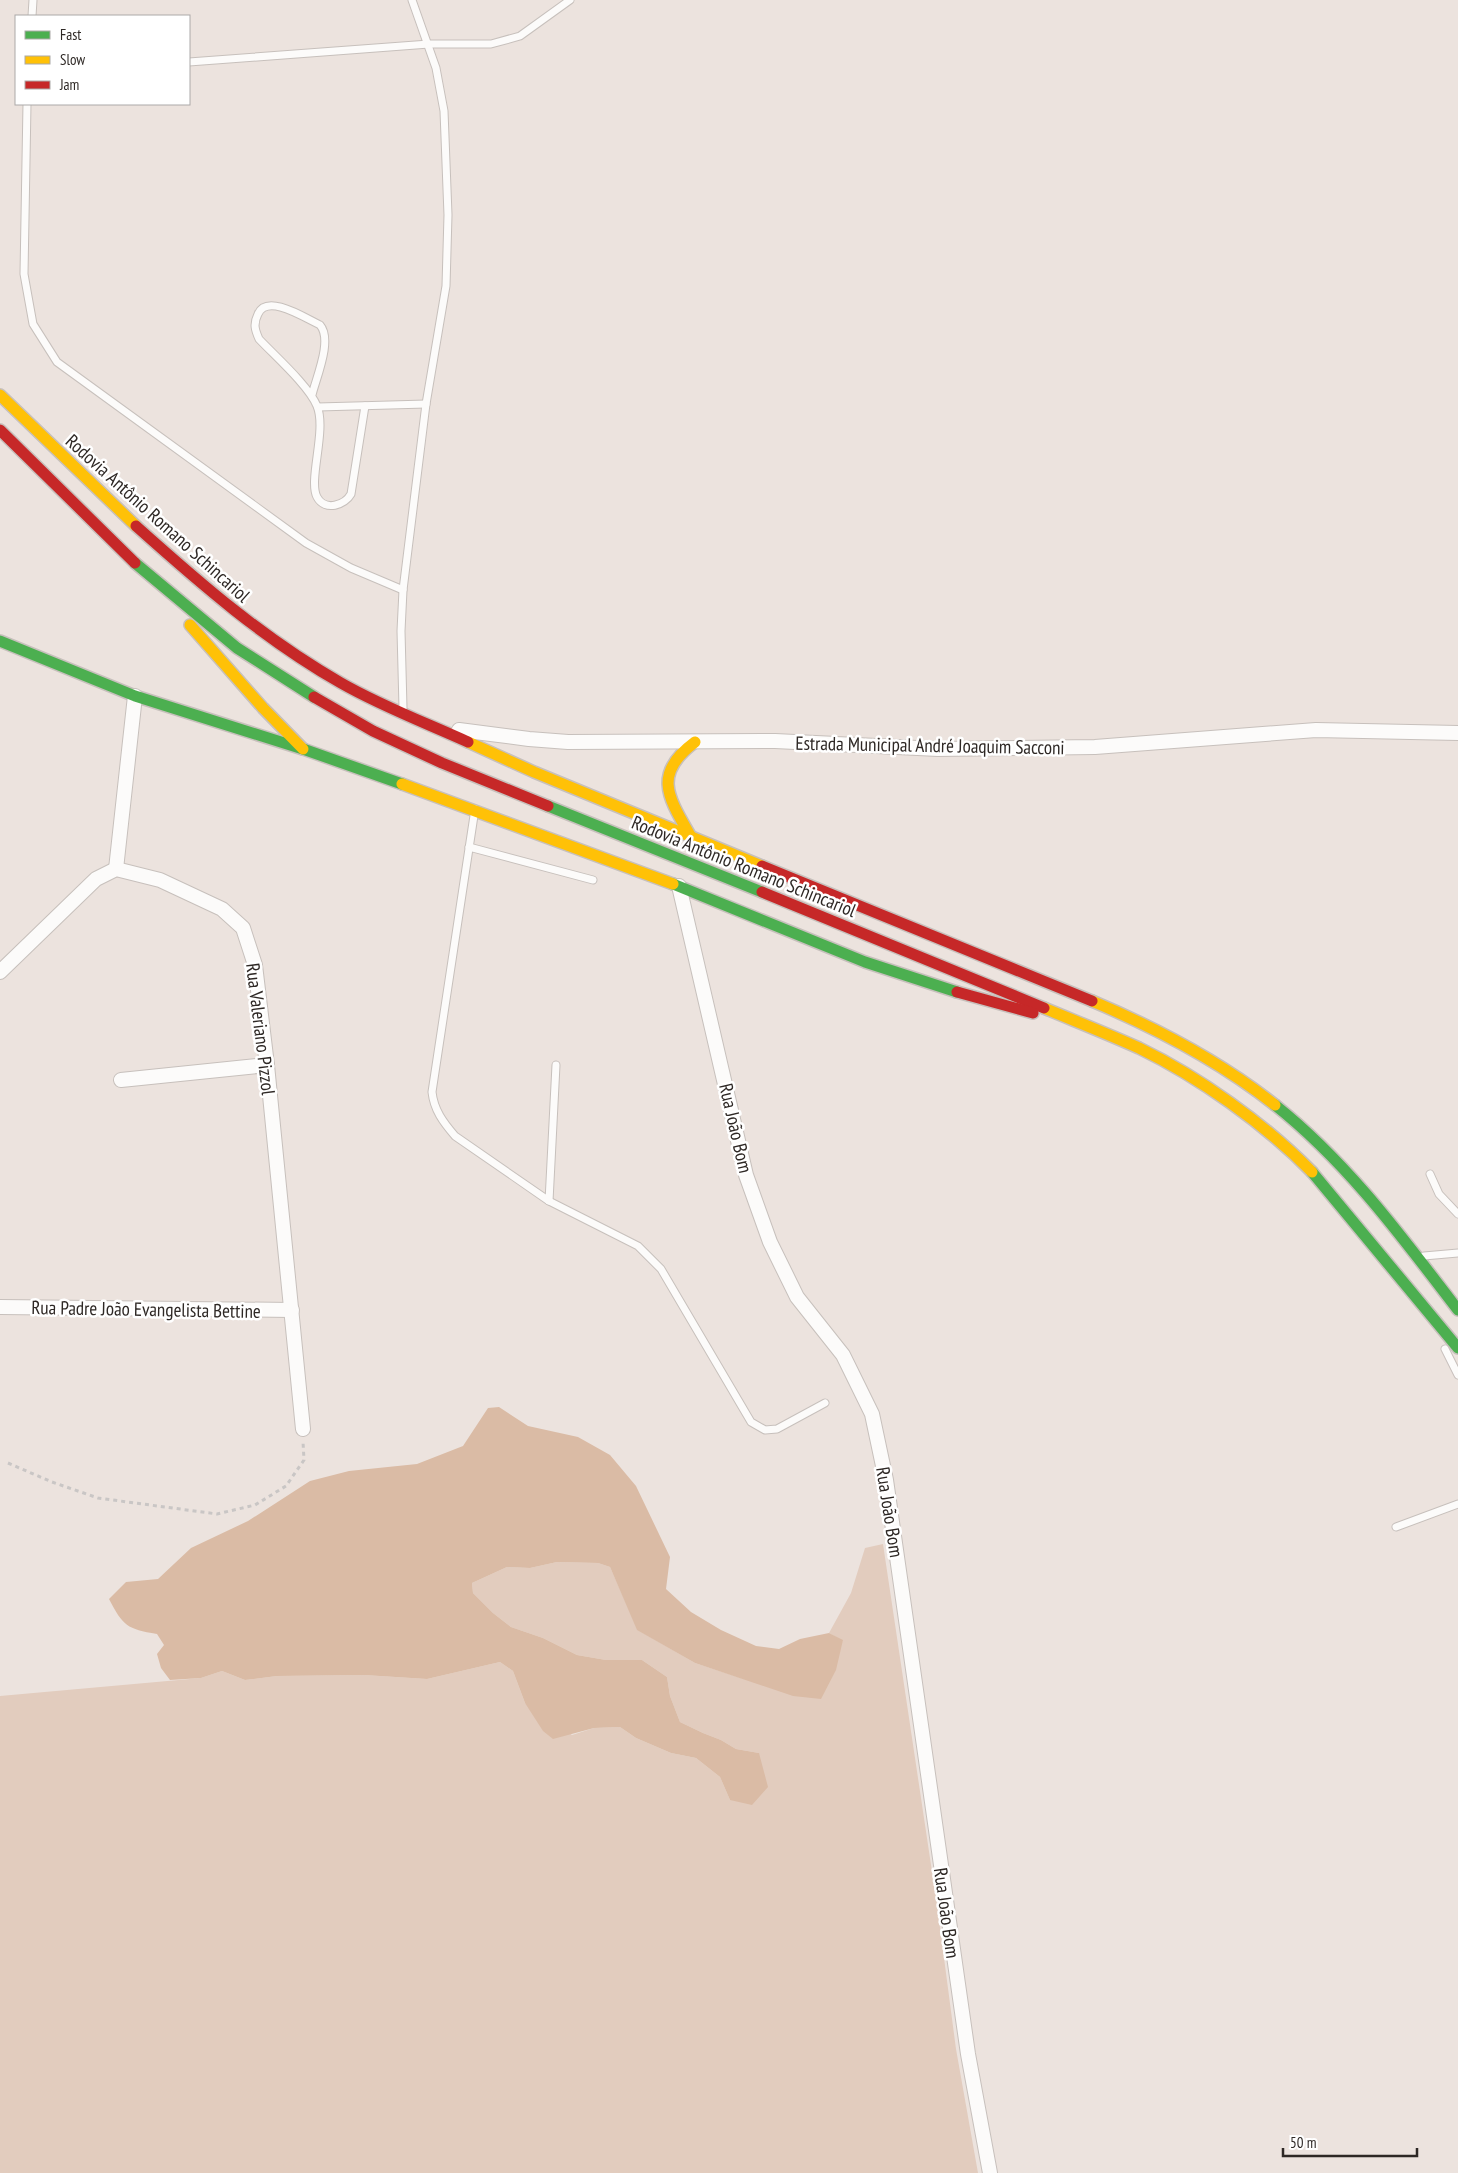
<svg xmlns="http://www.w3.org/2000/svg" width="1458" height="2173" font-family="'PT Sans Narrow',sans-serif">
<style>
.green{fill:#e2ccbe}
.forest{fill:#dabba5}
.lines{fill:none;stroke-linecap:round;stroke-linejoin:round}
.lane-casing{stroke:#c7c0bc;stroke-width:9}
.street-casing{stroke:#c7c0bc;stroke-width:16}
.fast-casing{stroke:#c7c0bc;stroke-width:14}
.slow-casing{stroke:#c7c0bc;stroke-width:14}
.jam-casing{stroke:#c7c0bc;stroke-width:14}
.path{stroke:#c9c6c5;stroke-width:3;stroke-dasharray:4 4;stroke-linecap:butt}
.lane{stroke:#fcfbfa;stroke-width:7}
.street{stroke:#fcfbfa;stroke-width:14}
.fast{stroke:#4caf50;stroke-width:11}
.slow{stroke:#ffc107;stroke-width:11}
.jam{stroke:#c62828;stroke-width:11}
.labels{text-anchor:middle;stroke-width:5;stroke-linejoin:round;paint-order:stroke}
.street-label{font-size:19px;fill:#2e2825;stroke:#fff}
</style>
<rect width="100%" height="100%" fill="#ece3de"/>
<polygon class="green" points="883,1544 937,1905 956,2049 978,2173 0,2173 0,1696 201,1678 222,1671 245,1680 277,1676 364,1675 427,1679 500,1662 513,1671 525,1703 572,1735 594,1728 620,1727 636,1738 671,1753 696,1758 720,1777 730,1800 759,1753 736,1749 721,1740 703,1733 680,1722 670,1696 667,1677 642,1660 606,1660 577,1655 543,1638 511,1627 493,1613 473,1593 472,1583 507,1567 530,1568 557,1562 598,1563 610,1567 638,1630 695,1663 744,1679 843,1641 829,1633 851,1593 865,1548"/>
<path class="forest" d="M499 1407 528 1426 578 1437 610 1455 636 1486 670 1557 666 1589 691 1612 721 1630 756 1646 779 1649 800 1639 829 1633 843 1640 836 1670 821 1699 793 1696 695 1663 637 1630 610 1567 598 1563 557 1562 530 1568 507 1567 472 1583 473 1593 493 1613 511 1627 543 1638 577 1655 606 1660H642L667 1677 670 1696 680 1722 703 1733 721 1740 736 1749 759 1753 768 1787 752 1805 730 1800 720 1777 696 1758 671 1753 636 1738 620 1727 594 1728 553 1739 543 1731 525 1703 513 1671 500 1662 427 1679 364 1675 277 1676 245 1680 222 1671 201 1678 170 1680 161 1668 157 1654 164 1645 157 1634C127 1629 123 1626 109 1599L126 1582 158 1579 191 1548 248 1521 310 1481 349 1471 417 1464 463 1446 488 1408Z"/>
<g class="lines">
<g class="lane-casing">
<g id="lane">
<polyline points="32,16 33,0"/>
<polyline points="189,62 429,44 491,44 520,36 570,0"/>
<polyline points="27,104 24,274 33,324 57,362 306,543 351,568 403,590"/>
<path d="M312 395C316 378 333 340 320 325 305 318 267 293 258 314 253 324 255 330 259 339 275 356 309 386 317 406 327 430 308 480 317 497 325 512 345 505 351 494L365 406"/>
<polyline points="318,407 426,404"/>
<polyline points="403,708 401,631 403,590 426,404 446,286 448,215 444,111 436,68 412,0"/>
<path d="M475 809 432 1092C434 1110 443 1122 455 1136L549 1201 638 1246 661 1269 751 1422 765 1430 777 1429 825 1403"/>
<polyline points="469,847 593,880"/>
<polyline points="1430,1174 1439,1194 1458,1214"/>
<polyline points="549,1201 556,1065"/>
<polyline points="1424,1256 1458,1253"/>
<polyline points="1445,1349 1458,1375"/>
<polyline points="1396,1527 1458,1504"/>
</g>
</g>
<g class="street-casing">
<g id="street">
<polyline points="459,730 529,739 568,742 775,741 938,749 1095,747 1316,730 1458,733"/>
<polyline points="116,869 135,696"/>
<polyline points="679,886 746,1175 770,1242 797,1297 843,1355 872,1414 886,1480 968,2054 990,2173"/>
<polyline points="0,972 96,879 116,869 160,880 222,909 243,928 255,965 267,1065 303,1429"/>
<polyline points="121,1080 267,1065"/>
<polyline points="0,1307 292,1310"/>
</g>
</g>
<g class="fast-casing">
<g id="fast">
<polyline points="135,563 237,648 314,697"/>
<polyline points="0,641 135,696 303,749 402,784"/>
<polyline points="548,806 762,892"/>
<polyline points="673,884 865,962 957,992"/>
<path d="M1275 1105C1348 1163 1402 1237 1458 1310"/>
<polyline points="1312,1172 1458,1348"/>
</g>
</g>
<g class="slow-casing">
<g id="slow">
<polyline points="0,395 136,526"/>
<polyline points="190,625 263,708 303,749"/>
<polyline points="468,742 534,772 762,866"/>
<polyline points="402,784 673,884"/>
<path d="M691 837C668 797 652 774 695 742"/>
<path d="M1092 1001C1156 1028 1221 1062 1275 1105"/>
<path d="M1044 1008C1075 1021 1108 1034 1139 1048 1199 1077 1265 1124 1312 1172"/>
</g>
</g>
<g class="jam-casing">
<g id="jam">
<polyline points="0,430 135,563"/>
<path d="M136 526C202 585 264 639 341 683 381 706 426 723 468 742"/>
<polyline points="314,697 373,731 442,763 548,806"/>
<polyline points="762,866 1092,1001"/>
<polyline points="762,892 1044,1008"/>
<polyline points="957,992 1033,1013"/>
</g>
</g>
<polyline class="path" points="8,1463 52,1482 98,1498 217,1514 255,1505 286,1486 304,1460 303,1442"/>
<use href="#lane" class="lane"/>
<use href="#street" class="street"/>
<use href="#fast" class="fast"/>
<use href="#slow" class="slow"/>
<use href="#jam" class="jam"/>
</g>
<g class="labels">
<g class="street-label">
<text transform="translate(158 518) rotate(42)" y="7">Rodovia Antônio Romano Schincariol</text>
<text transform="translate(930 745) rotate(1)" y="7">Estrada Municipal André Joaquim Sacconi</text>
<text transform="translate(744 866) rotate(22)" y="7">Rodovia Antônio Romano Schincariol</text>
<text transform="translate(261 1029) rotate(83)" y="7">Rua Valeriano Pizzol</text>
<text transform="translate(736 1128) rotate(77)" y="7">Rua João Bom</text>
<text transform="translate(146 1309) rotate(1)" y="7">Rua Padre João Evangelista Bettine</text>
<text transform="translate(890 1512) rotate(81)" y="7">Rua João Bom</text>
<text transform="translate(947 1913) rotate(82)" y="7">Rua João Bom</text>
</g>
</g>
<rect x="15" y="15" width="175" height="90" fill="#ffffff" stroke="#aba9a8"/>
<rect x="25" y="31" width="25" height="8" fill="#4caf50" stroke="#aba9a8"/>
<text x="60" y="40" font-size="15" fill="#2e2825">Fast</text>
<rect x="25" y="56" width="25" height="8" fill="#ffc107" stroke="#aba9a8"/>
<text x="60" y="65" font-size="15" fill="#2e2825">Slow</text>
<rect x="25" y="81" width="25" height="8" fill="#c62828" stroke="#aba9a8"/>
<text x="60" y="90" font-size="15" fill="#2e2825">Jam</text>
<path d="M1283 2148v8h134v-8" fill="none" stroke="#2e2825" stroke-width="2.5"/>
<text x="1290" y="2148" font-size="15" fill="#2e2825" stroke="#ffffff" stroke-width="4" paint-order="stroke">50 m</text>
</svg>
